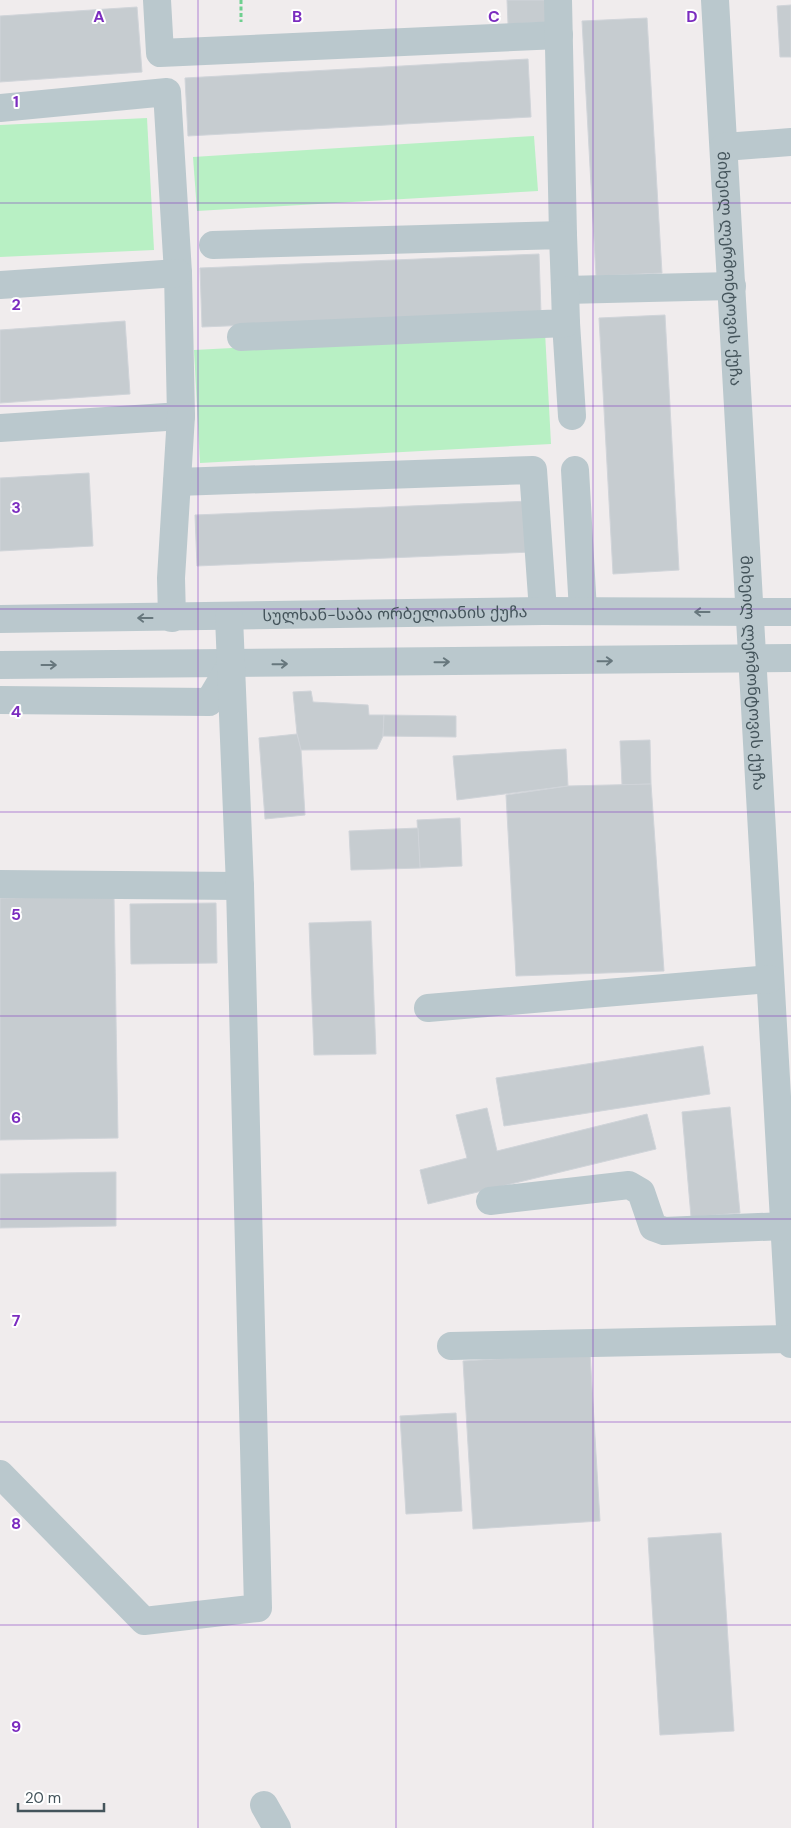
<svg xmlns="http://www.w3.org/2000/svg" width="791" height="1828" font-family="'DM Sans','Noto Sans Georgian',sans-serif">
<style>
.green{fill:#b8f0c4}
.building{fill:#c6ccd0;stroke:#d0d4d9}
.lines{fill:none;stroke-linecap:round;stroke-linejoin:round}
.path{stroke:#6fcf8f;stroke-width:3;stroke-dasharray:4 2.5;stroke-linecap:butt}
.minor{stroke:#bac8cd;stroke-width:28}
.oneway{stroke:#67777d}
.grid{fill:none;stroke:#7b2cbf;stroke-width:1;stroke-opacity:0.55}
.labels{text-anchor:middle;stroke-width:4;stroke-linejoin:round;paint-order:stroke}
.street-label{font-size:16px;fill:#44545b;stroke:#fff}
.grid-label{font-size:16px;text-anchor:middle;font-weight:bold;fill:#7b2cbf;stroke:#fff;stroke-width:4;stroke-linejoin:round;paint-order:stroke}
</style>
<rect width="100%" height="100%" fill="#f0eced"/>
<g class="green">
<polygon points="147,118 154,250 0,257 0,125"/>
<polygon points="534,136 538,191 197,211 193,157"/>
<polygon points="545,332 551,444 200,463 194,350"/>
</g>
<g class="building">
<polygon points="507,0 552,0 552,22 508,24"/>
<polygon points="791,5 791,57 780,57 777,6"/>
<polygon points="137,7 142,72 0,82 0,16"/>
<polygon points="647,18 662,273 596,276 582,21"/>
<polygon points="528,59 531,117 188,136 185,78"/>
<polygon points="539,254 541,313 202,327 200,268"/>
<polygon points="665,315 679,570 613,574 599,318"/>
<polygon points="125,321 130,394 0,403 0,330"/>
<polygon points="89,473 93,546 0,551 0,478"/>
<polygon points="530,501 532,552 197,566 195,515"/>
<polygon points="311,691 313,702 368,705 369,715 384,715 383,736 377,749 301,750 297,734 293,692"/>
<polygon points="384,715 456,716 456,737 383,736"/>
<polygon points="297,734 301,750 305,815 265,819 259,738"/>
<polygon points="650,740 651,784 622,785 620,741"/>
<polygon points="566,749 568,786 457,800 453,756"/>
<polygon points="651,784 664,971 516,976 506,795 568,786"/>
<polygon points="460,818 462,866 420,868 417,820"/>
<polygon points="418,828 420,868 351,870 349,831"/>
<polygon points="114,896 118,1138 0,1140 0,898"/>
<polygon points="216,903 217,963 131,964 130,904"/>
<polygon points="371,921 376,1054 314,1055 309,923"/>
<polygon points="703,1046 710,1094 504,1126 496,1078"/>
<polygon points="730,1107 740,1213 691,1217 682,1112"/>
<polygon points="487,1108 497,1151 647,1114 656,1149 428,1204 420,1170 467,1158 456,1115"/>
<polygon points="116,1172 116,1226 0,1228 0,1174"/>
<polygon points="590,1353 600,1521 473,1529 463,1361"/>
<polygon points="456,1413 462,1511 406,1514 400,1416"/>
<polygon points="721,1533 734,1731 660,1735 648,1538"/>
</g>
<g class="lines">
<polyline class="path" points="241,0 241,22"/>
<g class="minor">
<polyline points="157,0 160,53 559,35"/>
<polyline points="558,0 563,235"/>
<path id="s1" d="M715 0 791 1344"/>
<polyline points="0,108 167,92 178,273 181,416 0,428"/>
<polyline points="724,147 791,142"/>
<polyline points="213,245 563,235 565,290 732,286"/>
<polyline points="0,285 178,273"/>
<polyline points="566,323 572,416"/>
<polyline points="241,337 566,323 565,290"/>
<polyline points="575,470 583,611"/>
<polyline points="177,482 533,470 543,611"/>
<polyline points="172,618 171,578 181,416"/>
<path id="s2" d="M0 619 543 611 791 612"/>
<polyline points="0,665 791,658"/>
<polyline points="0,700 209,702 231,665"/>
<polyline points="0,884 240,886"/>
<polyline points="428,1008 770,979"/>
<polyline points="490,1201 629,1185 641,1192 653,1227 664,1231 784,1226"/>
<polyline points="451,1346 791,1339"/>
<polyline points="0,1474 144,1621 258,1608 240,886 229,617"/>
<polyline points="264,1805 277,1828"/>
</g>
</g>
<defs><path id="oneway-shaft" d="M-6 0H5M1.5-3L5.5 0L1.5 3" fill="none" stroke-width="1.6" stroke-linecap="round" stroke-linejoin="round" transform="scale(1.25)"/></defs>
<g class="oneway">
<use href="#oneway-shaft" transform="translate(702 612) rotate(-180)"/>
<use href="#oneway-shaft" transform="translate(145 618) rotate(180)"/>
<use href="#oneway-shaft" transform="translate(605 661) rotate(-1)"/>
<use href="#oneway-shaft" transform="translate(442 662) rotate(-1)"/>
<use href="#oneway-shaft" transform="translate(280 664) rotate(-1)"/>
<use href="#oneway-shaft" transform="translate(49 665)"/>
</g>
<path class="grid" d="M198 0V1828M396 0V1828M593 0V1828M0 203H791M0 406H791M0 609H791M0 812H791M0 1016H791M0 1219H791M0 1422H791M0 1625H791"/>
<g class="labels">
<g class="street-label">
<text dy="6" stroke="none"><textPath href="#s1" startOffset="269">მიხეილ ლერმონტოვის ქუჩა</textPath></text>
<text dy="6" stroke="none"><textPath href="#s2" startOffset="395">სულხან-საბა ორბელიანის ქუჩა</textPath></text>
<text dy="6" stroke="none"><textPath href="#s1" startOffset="674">მიხეილ ლერმონტოვის ქუჩა</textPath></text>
</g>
</g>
<g class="grid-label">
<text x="99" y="22">A</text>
<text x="297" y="22">B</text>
<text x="494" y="22">C</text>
<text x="692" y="22">D</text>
<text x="16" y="107">1</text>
<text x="16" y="310">2</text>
<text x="16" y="513">3</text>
<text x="16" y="717">4</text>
<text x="16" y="920">5</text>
<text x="16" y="1123">6</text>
<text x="16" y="1326">7</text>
<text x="16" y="1529">8</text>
<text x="16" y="1732">9</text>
</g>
<path d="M18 1803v8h86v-8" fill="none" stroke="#44545b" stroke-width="2.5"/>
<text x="25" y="1803" font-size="15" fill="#44545b" stroke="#ffffff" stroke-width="4" paint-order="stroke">20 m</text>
</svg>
